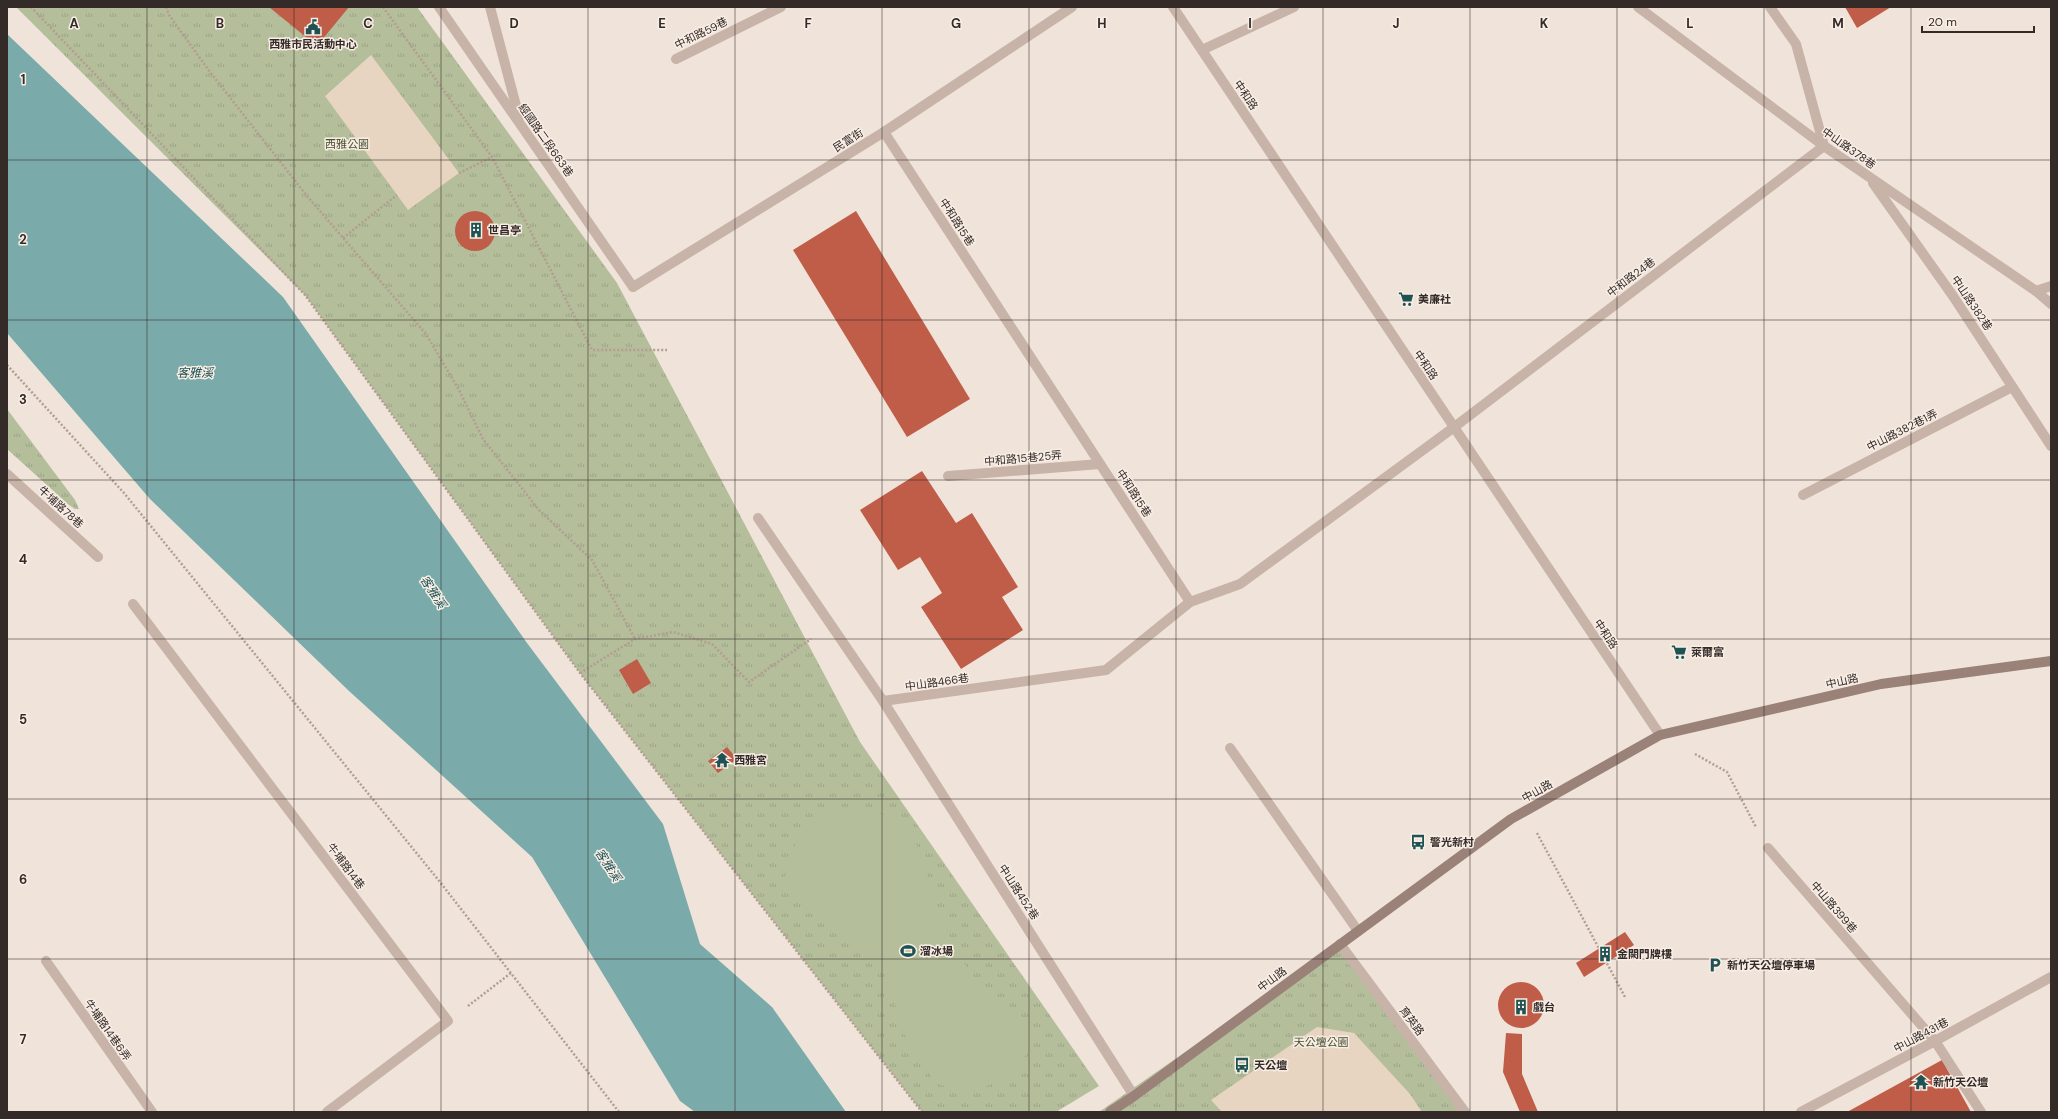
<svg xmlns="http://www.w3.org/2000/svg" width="2058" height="1119" font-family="'DM Sans','Noto Sans TC',sans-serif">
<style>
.grass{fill:url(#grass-tufts)}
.pitch{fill:#b4be9b}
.plaza{fill:#e7d4c1}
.water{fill:#7aabaa}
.building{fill:#bf5d48}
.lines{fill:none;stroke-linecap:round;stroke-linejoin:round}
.path{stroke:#b39d91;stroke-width:2.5;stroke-dasharray:2 2;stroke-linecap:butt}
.lane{stroke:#c7b3a7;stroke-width:10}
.street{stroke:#c7b3a7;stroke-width:10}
.secondary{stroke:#9a8278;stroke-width:10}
.grid{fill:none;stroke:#342a27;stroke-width:1;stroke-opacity:0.55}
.labels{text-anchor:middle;stroke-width:3;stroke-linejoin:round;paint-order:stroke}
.street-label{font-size:11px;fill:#342a27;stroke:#f8eee6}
.poi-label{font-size:11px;font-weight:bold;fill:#342a27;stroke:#f8eee6;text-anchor:start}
.park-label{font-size:11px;fill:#46512c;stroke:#f8eee6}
.water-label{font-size:12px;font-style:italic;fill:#1f5353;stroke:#f8eee6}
.grid-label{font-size:13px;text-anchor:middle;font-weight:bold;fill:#342a27;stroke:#f8eee6;stroke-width:3;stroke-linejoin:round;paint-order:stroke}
</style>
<defs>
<pattern id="grass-tufts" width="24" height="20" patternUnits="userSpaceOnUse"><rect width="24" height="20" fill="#b4be9b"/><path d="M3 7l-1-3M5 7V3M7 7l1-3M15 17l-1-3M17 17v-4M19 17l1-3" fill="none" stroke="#9ba386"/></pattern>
</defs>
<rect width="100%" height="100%" fill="#f0e4da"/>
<g class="grass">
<polygon points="16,7 417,7 617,283 860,742 1099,1086 1056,1112 922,1112 580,673 305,295"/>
<polygon points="7,409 75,500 79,509 75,509 69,505 7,449"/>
<polygon points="1340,944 1459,1112 1099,1112"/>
</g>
<polygon class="pitch" points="850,806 889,816 915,840 943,923 962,960 986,995 1016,1013 1033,1033 1028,1052 1009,1077 969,1093 935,1083 903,1032 887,975 794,898 785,878 787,857 799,840 822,815"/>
<g class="plaza">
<polygon points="371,55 459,173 408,210 325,96"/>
<polygon points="1317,1027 1354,1033 1410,1094 1422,1112 1222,1112 1211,1100"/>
</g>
<polygon class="water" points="7,34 283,297 527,643 663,824 700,944 772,1007 846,1112 695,1112 680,1101 532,857 349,691 150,499 7,333"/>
<g class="building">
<polygon points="269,7 349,7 317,46"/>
<polygon points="1845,7 1891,7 1857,28"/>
<polygon points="856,211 970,399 907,437 793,250"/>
<circle cx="475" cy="231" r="20"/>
<polygon points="922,471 956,523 972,513 1018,587 1002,597 1023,630 961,669 921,607 942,593 920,557 898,570 860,510"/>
<polygon points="637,659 651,683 633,694 619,670"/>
<polygon points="727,747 737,759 718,773 708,761"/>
<polygon points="1625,932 1634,945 1584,977 1576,963"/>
<circle cx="1521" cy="1005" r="23"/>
<polygon points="1506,1033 1522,1034 1522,1074 1538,1112 1520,1112 1503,1072"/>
<polygon points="1942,1060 1971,1112 1847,1112"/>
</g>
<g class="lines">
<g class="path">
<polyline points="31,7 305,295 580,673 922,1112"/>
<polyline points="166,7 169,15 210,72 307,196 426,334 459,390 483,439 539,510 592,560 635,639"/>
<polyline points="383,7 492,157 592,350 667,350"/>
<polyline points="459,173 492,157"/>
<polyline points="343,238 397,195"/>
<polyline points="7,365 124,493 440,882 619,1112"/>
<polyline points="580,673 635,639 673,632 712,644 749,682 811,639"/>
<polyline points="1695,754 1727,772 1756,827"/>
<polyline points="1537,833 1625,997"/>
<polyline points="468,1006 511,973"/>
</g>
<g class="lane">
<polyline points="439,7 633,287"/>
<polyline points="490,7 519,117"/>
<polyline points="1638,7 1824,146 2036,291 2051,304"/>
<polyline points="1202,50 1294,7"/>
<polyline points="676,59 781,7"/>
<polyline points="884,132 1190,602"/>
<polyline points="1873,183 1953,296 2051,446"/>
<polyline points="2036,291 2051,286"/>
<polyline points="7,474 98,557"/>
<polyline points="948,476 1100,464"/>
<polyline points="1803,495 2012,387"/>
<polyline points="758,518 883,701 1134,1096"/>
<polyline points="133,604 448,1021 327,1112"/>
<polyline points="883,701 1106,670 1190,602 1240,584 1453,428 1824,146 1796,44 1770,7"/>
<polyline points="1230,748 1358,931"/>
<polyline points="1768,848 1935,1041 1981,1112"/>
<polyline points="46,961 152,1112"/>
<polyline points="1801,1112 1935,1041 2051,977"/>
</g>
<g class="street">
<polyline points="1173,7 1660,735"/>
<polyline points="633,287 884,132 1072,7"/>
<polyline points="1340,944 1465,1112"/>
</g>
<polyline class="secondary" points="1110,1112 1134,1096 1511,819 1660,735 1881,684 2051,661"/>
</g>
<path class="grid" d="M147 7V1112M294 7V1112M441 7V1112M588 7V1112M735 7V1112M882 7V1112M1029 7V1112M1176 7V1112M1323 7V1112M1470 7V1112M1617 7V1112M1764 7V1112M1911 7V1112M7 160H2051M7 320H2051M7 480H2051M7 639H2051M7 799H2051M7 959H2051"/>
<defs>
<g id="civic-bare" transform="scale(1.2)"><path d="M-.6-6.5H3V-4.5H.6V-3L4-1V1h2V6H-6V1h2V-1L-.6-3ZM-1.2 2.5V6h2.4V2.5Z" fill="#1f5353" stroke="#f8eee6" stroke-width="2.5" paint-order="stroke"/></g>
<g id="building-bare" transform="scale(1.2)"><path d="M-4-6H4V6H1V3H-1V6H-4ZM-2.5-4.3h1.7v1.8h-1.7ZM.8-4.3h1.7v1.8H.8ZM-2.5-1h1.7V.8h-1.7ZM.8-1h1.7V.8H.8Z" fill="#1f5353" stroke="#f8eee6" stroke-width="2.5" paint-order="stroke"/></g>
<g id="supermarket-bare" transform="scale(1.2)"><path d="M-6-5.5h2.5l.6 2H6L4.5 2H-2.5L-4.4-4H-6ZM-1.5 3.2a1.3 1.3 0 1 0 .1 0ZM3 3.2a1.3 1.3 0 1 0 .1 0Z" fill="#1f5353" stroke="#f8eee6" stroke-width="2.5" paint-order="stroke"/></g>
<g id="temple-bare" transform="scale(1.2)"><path d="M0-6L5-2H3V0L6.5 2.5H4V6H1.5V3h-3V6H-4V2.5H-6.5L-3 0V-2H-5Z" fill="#1f5353" stroke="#f8eee6" stroke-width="2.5" paint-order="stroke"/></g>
<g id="bus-bare" transform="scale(1.2)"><path d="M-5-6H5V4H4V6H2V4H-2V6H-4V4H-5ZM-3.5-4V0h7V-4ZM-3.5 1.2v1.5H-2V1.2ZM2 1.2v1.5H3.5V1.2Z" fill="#1f5353" stroke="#f8eee6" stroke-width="2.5" paint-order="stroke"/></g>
<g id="stadium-bare" transform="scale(1.2)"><path d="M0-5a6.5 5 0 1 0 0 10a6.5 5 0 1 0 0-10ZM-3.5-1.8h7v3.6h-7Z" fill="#1f5353" stroke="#f8eee6" stroke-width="2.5" paint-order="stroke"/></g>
<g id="parking-bare" transform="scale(1.2)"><path d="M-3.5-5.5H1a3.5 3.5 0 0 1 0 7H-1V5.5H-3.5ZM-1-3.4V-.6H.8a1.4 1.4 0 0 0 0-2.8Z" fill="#1f5353" stroke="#f8eee6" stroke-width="2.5" paint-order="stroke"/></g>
</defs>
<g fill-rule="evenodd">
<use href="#civic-bare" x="313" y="27"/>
<use href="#building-bare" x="476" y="230"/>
<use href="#supermarket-bare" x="1406" y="299"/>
<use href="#supermarket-bare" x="1679" y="652"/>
<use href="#temple-bare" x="722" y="760"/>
<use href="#bus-bare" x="1418" y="842"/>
<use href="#stadium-bare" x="908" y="951"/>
<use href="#building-bare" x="1605" y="954"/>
<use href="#parking-bare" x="1715" y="965"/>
<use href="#building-bare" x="1521" y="1007"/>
<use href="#bus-bare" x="1242" y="1065"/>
<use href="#temple-bare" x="1921" y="1082"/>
</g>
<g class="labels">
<g class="street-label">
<text transform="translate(701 33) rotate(-26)" y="4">中和路59巷</text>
<text transform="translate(1246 95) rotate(56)" y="4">中和路</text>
<text transform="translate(546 140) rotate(55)" y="4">經國路二段663巷</text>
<text transform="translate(848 140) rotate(-32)" y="4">民富街</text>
<text transform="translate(1849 148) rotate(35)" y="4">中山路378巷</text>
<text transform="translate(957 222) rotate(57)" y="4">中和路15巷</text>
<text transform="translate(1631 277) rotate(-37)" y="4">中和路24巷</text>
<text transform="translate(1972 303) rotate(56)" y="4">中山路382巷</text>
<text transform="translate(1426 365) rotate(56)" y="4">中和路</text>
<text transform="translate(1902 430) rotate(-27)" y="4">中山路382巷1弄</text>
<text transform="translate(1023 458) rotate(-5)" y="4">中和路15巷25弄</text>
<text transform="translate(1134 493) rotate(57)" y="4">中和路15巷</text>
<text transform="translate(61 507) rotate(42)" y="4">牛埔路78巷</text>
<text transform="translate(1606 634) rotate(56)" y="4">中和路</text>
<text transform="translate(1842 681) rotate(-13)" y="4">中山路</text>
<text transform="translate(937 682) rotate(-8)" y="4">中山路466巷</text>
<text transform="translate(1537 791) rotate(-29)" y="4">中山路</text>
<text transform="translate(346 866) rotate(53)" y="4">牛埔路14巷</text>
<text transform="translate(1019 892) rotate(57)" y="4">中山路452巷</text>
<text transform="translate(1834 907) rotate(49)" y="4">中山路399巷</text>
<text transform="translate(1272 979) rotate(-37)" y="4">中山路</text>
<text transform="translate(1412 1021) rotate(53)" y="4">育英路</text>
<text transform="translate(108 1030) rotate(55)" y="4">牛埔路14巷6弄</text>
<text transform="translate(1921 1035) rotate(-28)" y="4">中山路431巷</text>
</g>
<g class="poi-label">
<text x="313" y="48" text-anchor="middle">西雅市民活動中心</text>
<text x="488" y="234">世昌亭</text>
<text x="1418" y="303">美廉社</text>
<text x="1691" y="656">萊爾富</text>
<text x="734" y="764">西雅宮</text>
<text x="1430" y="846">警光新村</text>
<text x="920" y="955">溜冰場</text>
<text x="1617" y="958">金闕門牌樓</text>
<text x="1727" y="969">新竹天公壇停車場</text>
<text x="1533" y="1011">戲台</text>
<text x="1254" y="1069">天公壇</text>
<text x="1933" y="1086">新竹天公壇</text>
</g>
<g class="park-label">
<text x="347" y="148">西雅公園</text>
<text x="1321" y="1046">天公壇公園</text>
</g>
<g class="water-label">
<text x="195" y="377">客雅溪</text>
<text transform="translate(433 592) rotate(57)" y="4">客雅溪</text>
<text transform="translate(608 865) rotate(57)" y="4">客雅溪</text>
</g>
</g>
<g class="grid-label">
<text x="74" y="28">A</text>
<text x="220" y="28">B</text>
<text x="368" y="28">C</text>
<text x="514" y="28">D</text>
<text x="662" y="28">E</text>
<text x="808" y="28">F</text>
<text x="956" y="28">G</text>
<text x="1102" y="28">H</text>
<text x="1250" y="28">I</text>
<text x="1396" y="28">J</text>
<text x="1544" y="28">K</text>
<text x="1690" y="28">L</text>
<text x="1838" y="28">M</text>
<text x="23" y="84">1</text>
<text x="23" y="244">2</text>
<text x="23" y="404">3</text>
<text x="23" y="564">4</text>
<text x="23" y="724">5</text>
<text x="23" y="884">6</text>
<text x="23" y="1044">7</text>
</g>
<rect width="2058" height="1119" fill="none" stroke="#342a27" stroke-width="16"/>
<path d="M1922 26v6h112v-6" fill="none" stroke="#342a27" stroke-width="2"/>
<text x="1928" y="26" font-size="12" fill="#342a27" stroke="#f8eee6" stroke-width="3" paint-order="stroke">20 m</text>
</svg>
